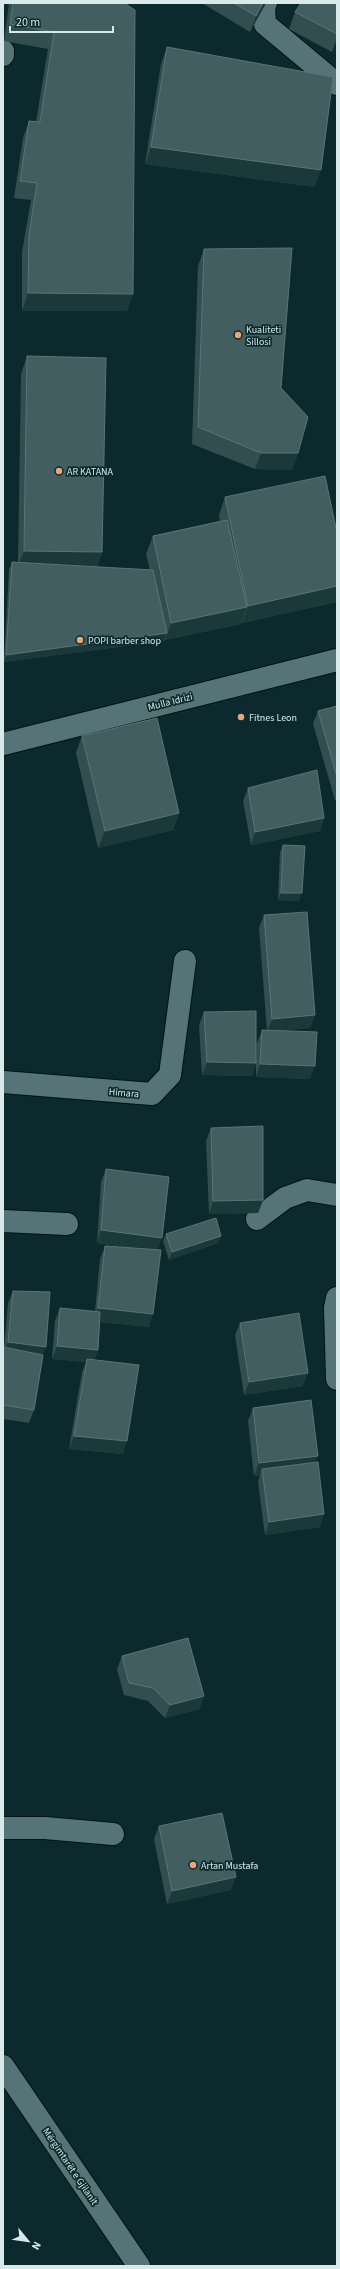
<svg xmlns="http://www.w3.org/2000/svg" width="340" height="2269" font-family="'Source Sans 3',sans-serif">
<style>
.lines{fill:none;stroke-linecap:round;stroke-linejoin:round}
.minor-casing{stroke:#001214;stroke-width:24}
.minor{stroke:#567477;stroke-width:22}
.wall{fill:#324e51}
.shaded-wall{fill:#1b383b}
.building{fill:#435e61;stroke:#5b7476}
.poi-dot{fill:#efa377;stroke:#0c2a2d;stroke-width:1.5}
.labels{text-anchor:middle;stroke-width:3.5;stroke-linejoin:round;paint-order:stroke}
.poi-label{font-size:10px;fill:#d8e9ea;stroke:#0c2a2d;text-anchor:start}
.street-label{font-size:10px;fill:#d8e9ea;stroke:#0c2a2d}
</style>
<rect width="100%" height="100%" fill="#0c2a2d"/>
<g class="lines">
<g class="minor-casing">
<g id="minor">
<polyline points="266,3 264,7 265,24 337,84"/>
<polyline points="3,55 3,51"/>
<polyline points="3,744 337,660"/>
<polyline points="3,1082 152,1094 170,1075 185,961"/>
<polyline points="257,1219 285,1198 307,1190 337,1195"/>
<polyline points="3,1221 67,1224"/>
<polyline points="337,1298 335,1308 337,1379"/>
<polyline points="3,1828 45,1828 113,1834"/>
<polyline points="3,2066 139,2266"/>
</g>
</g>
<use href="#minor" class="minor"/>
</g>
<g class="wall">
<polygon points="9,3 124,3 133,294 127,311 22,311 22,252 31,200 14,198 23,138 29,121 36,122 48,49 4,41"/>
<polygon points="202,3 266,3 250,32"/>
<polygon points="337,3 337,40 332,52 289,29 295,12"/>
<polygon points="167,47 315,187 145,164 161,64"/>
<polygon points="204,249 281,388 298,453 292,470 255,469 192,444 198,266"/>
<polygon points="27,356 102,552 97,567 150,570 146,554 153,536 220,521 219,515 225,497 337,533 337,602 242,623 242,621 241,624 165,640 165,638 164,641 4,662 9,570 12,562 18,563 21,374"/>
<polygon points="337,706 337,800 335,800 313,724 318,711"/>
<polygon points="82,736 179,813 173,830 98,848 76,753"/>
<polygon points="248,788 324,818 320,831 251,845 243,801"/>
<polygon points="283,845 299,901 278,900 280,852"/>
<polygon points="264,915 315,1015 310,1028 276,1031 310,1079 256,1077 256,1063 252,1076 202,1075 199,1025 204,1012 256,1062 257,1043 262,1030 267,1030 259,928"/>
<polygon points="211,1128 263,1200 258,1213 209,1214 206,1141"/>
<polygon points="106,1169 158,1249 149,1327 100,1322 98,1350 94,1360 123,1454 69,1449 82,1372 86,1362 52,1359 55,1321 60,1308 95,1311 100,1259 105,1246 132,1248 97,1243 101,1182"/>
<polygon points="166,1234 221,1236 218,1243 169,1260 163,1241"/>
<polygon points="13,1291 43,1356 34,1410 29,1423 3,1419 3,1347 4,1348 8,1303"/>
<polygon points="240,1323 303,1386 244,1395 235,1335"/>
<polygon points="253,1408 315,1462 320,1527 265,1535 258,1482 260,1475 254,1476 248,1421"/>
<polygon points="122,1656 200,1709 165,1718 148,1701 124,1695 117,1669"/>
<polygon points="159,1826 231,1890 167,1904 154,1839"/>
</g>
<g class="shaded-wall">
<polygon points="263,3 266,3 250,32 256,16"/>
<polygon points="337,37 337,40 332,52"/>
<polygon points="151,147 321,170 315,187 145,164"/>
<polygon points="28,293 133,294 127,311 22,311"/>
<polygon points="261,453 298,453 292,470 255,469"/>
<polygon points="24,551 102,552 96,569 17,568"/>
<polygon points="337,586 337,602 242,623 248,606"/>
<polygon points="247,607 241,624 165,640 171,623"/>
<polygon points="167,633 164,641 4,662 6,655"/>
<polygon points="179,813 173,830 98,848 105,831"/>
<polygon points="324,818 320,831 251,845 255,832"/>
<polygon points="281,893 302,893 299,901 278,900"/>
<polygon points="315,1015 310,1028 267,1032 272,1019"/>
<polygon points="207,1062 256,1063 252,1076 202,1075"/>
<polygon points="260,1064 315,1066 310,1079 256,1077"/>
<polygon points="263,1200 258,1213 209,1214 213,1201"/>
<polygon points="101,1230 162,1238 157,1251 97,1243"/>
<polygon points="221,1236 218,1243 169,1260 172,1252"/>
<polygon points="98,1308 153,1314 149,1327 94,1321"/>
<polygon points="8,1342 46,1347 41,1360 3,1355"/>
<polygon points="57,1346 98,1350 93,1362 87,1359 86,1362 52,1359"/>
<polygon points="308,1373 303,1386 244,1395 249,1382"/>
<polygon points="74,1436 127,1441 123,1454 69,1449"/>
<polygon points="318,1456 313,1468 262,1469 260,1475 254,1476 259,1463"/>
<polygon points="324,1514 320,1527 265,1535 269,1522"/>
<polygon points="204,1696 200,1709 165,1718 170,1705"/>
<polygon points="236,1877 231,1890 167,1904 172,1891"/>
</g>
<g class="building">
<polygon points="13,3 124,3 135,10 133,294 28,293 29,235 37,183 20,181 29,121 40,122 54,32 10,24"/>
<polygon points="234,3 263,3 256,16"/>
<polygon points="301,3 337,3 337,34 295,12"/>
<polygon points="167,47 333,77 321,170 151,147"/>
<polygon points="292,248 281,388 308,417 298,453 261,453 198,427 204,249"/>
<polygon points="27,356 106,358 102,552 24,551"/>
<polygon points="325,476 337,533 337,586 248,606 225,497"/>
<polygon points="227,520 247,607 171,623 153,536"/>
<polygon points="12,562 153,570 167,633 6,655"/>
<polygon points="337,706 337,777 318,711"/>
<polygon points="157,718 179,813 105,831 82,736"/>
<polygon points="317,770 324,818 255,832 248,788"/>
<polygon points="283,845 305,846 302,893 281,893"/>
<polygon points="307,912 315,1015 272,1019 264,915"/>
<polygon points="256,1011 256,1063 207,1062 204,1012"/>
<polygon points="262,1030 317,1032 315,1066 260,1064"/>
<polygon points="263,1126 263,1200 213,1201 211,1128"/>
<polygon points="106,1169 169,1177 162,1238 101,1230"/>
<polygon points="216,1218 221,1236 172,1252 166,1234"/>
<polygon points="105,1246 161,1250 153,1314 98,1308"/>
<polygon points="13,1291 50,1292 46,1347 8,1342"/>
<polygon points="60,1308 100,1312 98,1350 57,1346"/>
<polygon points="299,1313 308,1373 249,1382 240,1323"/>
<polygon points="3,1347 43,1355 34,1410 3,1405"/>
<polygon points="87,1359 139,1365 127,1441 74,1436"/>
<polygon points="311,1400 318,1456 259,1463 253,1408"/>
<polygon points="318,1462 324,1514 269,1522 262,1469"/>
<polygon points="188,1638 204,1696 170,1705 153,1688 129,1683 122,1656"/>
<polygon points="222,1813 236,1877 172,1891 159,1826"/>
</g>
<g class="poi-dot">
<circle cx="238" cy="335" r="4"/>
<circle cx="59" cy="471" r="4"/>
<circle cx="80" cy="640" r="4"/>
<circle cx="241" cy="717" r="4"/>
<circle cx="193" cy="1865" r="4"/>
</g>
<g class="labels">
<g class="poi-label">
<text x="246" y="333">Kualiteti<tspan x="246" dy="12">Sillosi</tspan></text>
<text x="67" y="475">AR KATANA</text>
<text x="88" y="644">POPI barber shop</text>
<text x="249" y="721">Fitnes Leon</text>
<text x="201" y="1869">Artan Mustafa</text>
</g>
<g class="street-label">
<text transform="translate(170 701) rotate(-14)" y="4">Mulla Idrizi</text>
<text transform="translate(124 1092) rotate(5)" y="4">Himara</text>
<text transform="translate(71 2166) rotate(56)" y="4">Mërgimtarët e Gjilanit</text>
</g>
</g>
<rect width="340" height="2269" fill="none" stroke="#d8e9ea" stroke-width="8"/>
<g transform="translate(28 2241) rotate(119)" stroke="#0c2a2d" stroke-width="3" paint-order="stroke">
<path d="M0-3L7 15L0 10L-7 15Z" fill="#d8e9ea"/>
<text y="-6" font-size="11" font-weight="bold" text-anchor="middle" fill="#d8e9ea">N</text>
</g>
<path d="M10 26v6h103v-6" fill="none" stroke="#d8e9ea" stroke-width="2"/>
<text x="16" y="26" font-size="12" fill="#d8e9ea" stroke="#0c2a2d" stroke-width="3" paint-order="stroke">20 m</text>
</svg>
